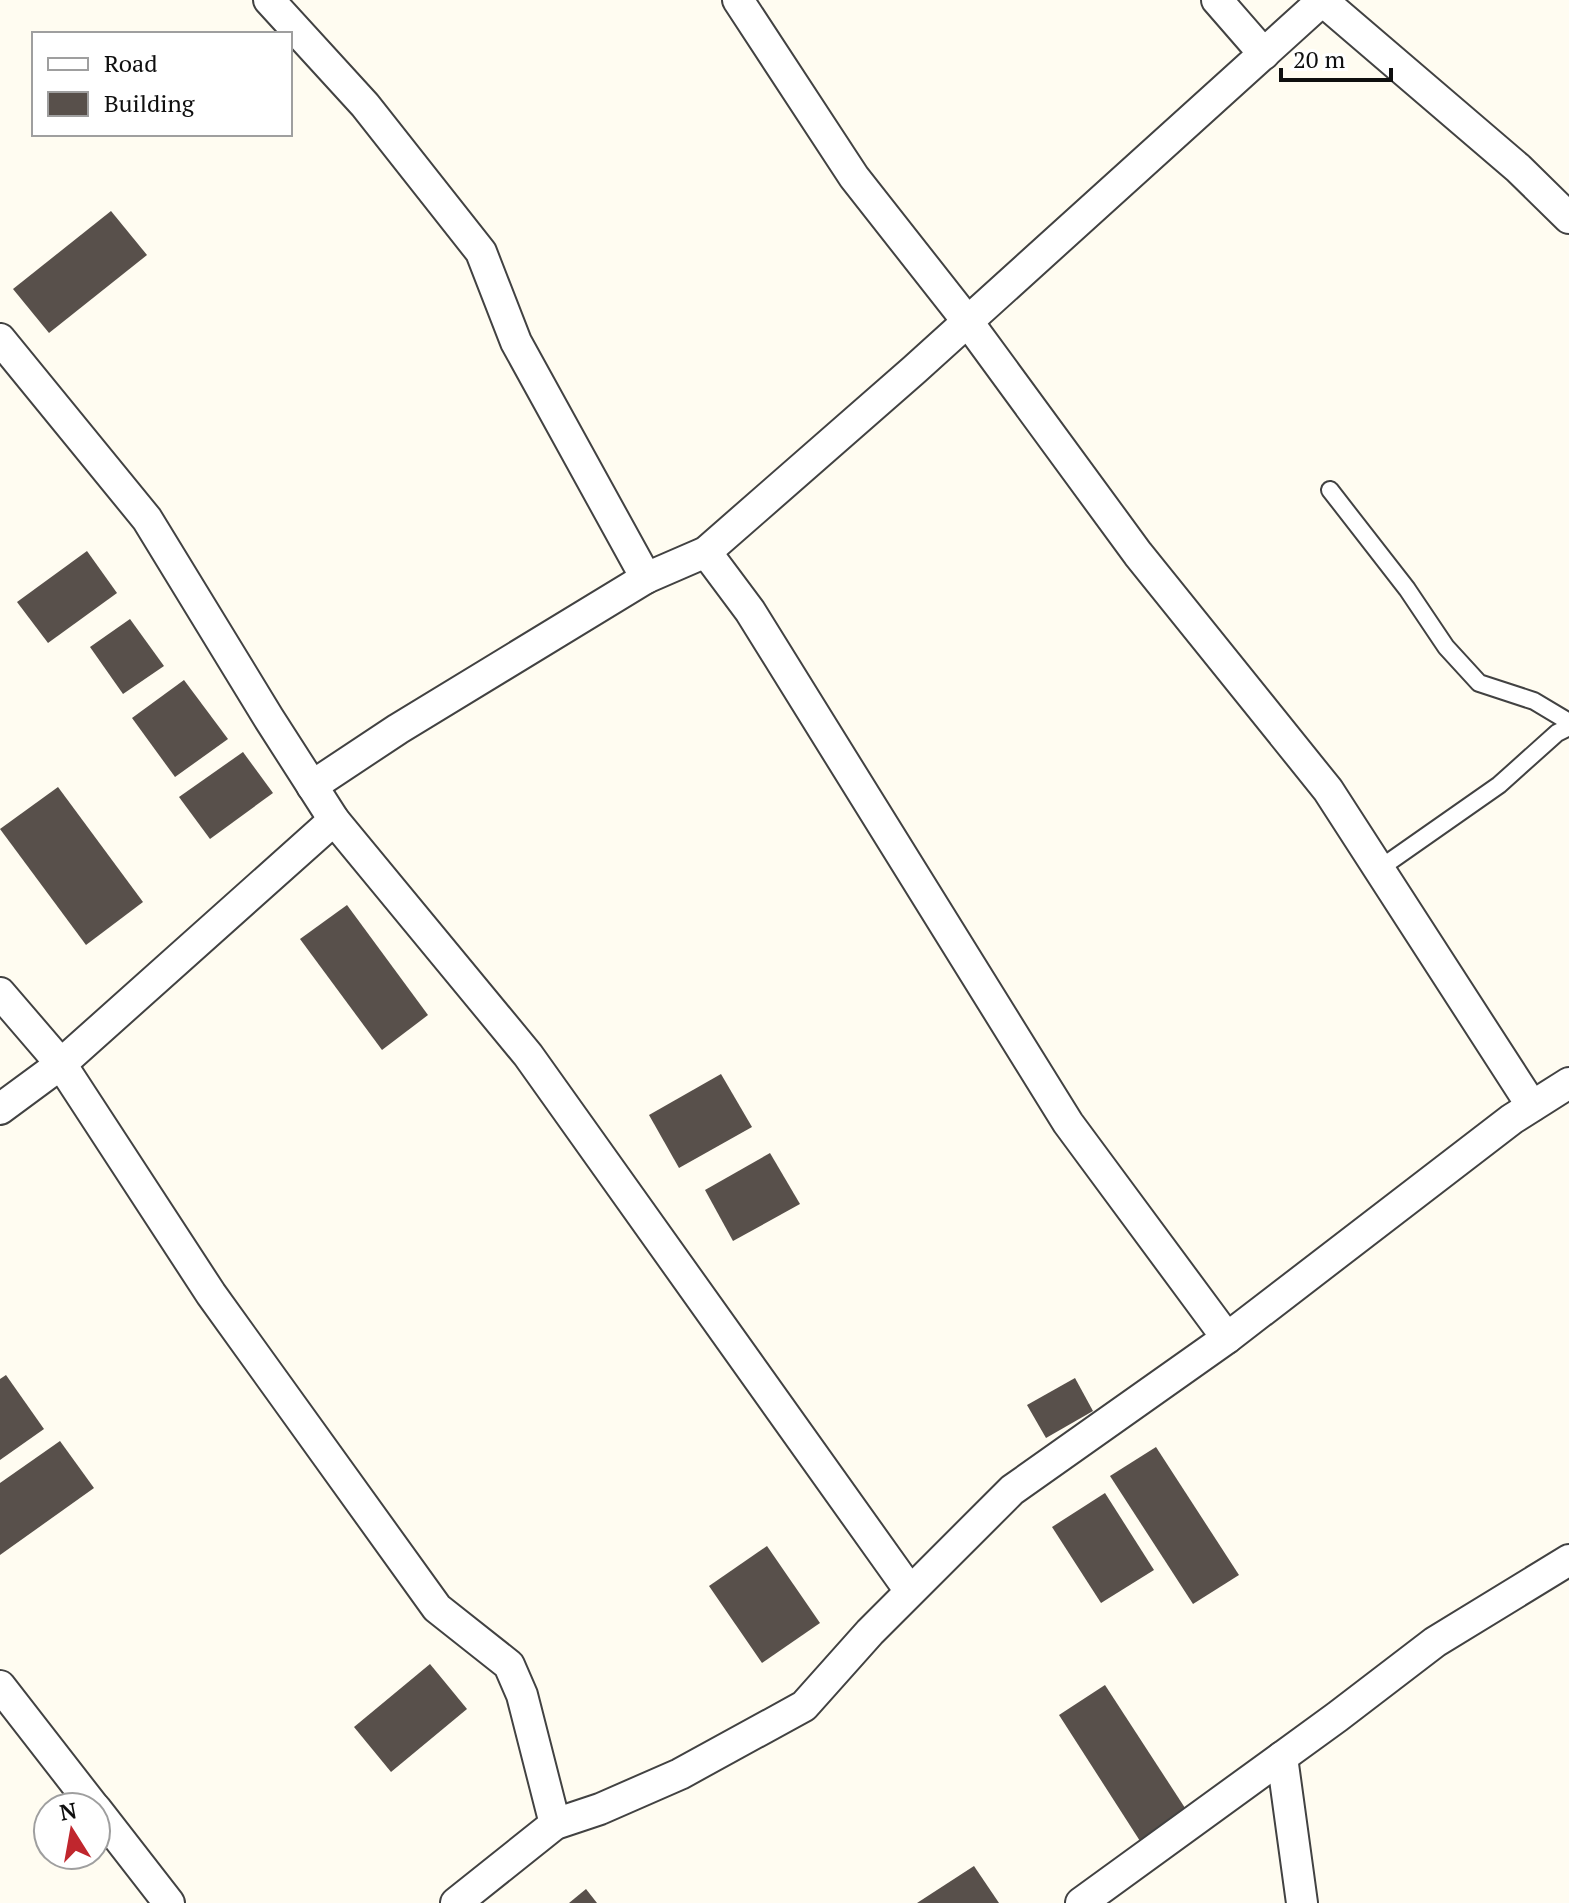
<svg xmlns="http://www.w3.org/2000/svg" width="1569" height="1903" font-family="'PT Serif',serif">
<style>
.building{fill:#58504b}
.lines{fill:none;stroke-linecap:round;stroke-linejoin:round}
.service-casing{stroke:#424242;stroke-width:20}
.minor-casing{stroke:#424242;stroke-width:34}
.service{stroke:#fff;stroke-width:16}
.minor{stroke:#fff;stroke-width:30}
</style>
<rect width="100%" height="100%" fill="#fffcf1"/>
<g class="building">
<polygon points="111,211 147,255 49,333 13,289"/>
<polygon points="87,551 117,593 48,643 17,602"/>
<polygon points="130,619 164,666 123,694 90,647"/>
<polygon points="184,680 228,739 175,777 132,718"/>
<polygon points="243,752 273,793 210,839 179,797"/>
<polygon points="58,787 143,902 86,945 0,829"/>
<polygon points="347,905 428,1015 382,1050 300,939"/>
<polygon points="721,1074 752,1127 679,1168 649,1115"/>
<polygon points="770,1153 800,1204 733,1241 705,1190"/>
<polygon points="6,1375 44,1429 0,1460 0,1379"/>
<polygon points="1075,1378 1093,1411 1046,1438 1027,1405"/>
<polygon points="60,1441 94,1488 0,1555 0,1483"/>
<polygon points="1156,1447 1239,1575 1193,1604 1110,1476"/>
<polygon points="1105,1493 1154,1570 1101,1603 1052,1527"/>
<polygon points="767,1546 820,1623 762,1663 709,1586"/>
<polygon points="430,1664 467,1709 391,1772 354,1727"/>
<polygon points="1105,1685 1187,1811 1140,1841 1059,1715"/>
<polygon points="974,1866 999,1903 917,1903"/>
<polygon points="586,1889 597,1903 569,1903"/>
</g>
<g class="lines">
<g class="service-casing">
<g id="service">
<polyline points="1330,490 1407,589 1446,647 1479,683 1534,701 1569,722"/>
<polyline points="1379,869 1499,785 1557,733 1569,727"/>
</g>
</g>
<g class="minor-casing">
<g id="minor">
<polyline points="269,0 365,105 481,252 516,342 646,578"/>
<polyline points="738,0 854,177 968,322 1138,554 1328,790 1532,1106"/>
<polyline points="1217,0 1264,54"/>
<polyline points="1323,1 1518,168 1569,218"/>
<polyline points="0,339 147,519 268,717 334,820 528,1055 910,1591"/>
<polyline points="706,552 750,611 1068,1123 1227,1338"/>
<polyline points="312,786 398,729 646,578 706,552 914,370 1323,0"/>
<polyline points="0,993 61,1064 211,1294 437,1608 509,1665 522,1695 555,1824"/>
<polyline points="0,1109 61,1064 334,820"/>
<polyline points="0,1686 94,1807"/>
<polyline points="1282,1757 1302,1903"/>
<polyline points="96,1809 169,1903"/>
<polyline points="456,1903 555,1824 600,1809 680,1774 804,1706 870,1632 1012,1490 1227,1338 1512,1119 1569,1083"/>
<polyline points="1081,1903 1337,1717 1435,1642 1569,1560"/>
</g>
</g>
<use href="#service" class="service"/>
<use href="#minor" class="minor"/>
</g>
<rect x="32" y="32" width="260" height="104" fill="#ffffff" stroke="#9f9f9f" stroke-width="2"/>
<rect x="48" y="58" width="40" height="12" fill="#ffffff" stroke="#9f9f9f" stroke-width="2"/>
<text x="104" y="72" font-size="24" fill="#0f0f0f">Road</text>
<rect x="48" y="92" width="40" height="24" fill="#58504b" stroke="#9f9f9f" stroke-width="2"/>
<text x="104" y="112" font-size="24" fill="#0f0f0f">Building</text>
<g transform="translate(72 1831) rotate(349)"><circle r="38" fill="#ffffff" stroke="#9f9f9f" stroke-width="2"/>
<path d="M0-6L14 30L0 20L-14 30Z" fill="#c0262d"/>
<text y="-12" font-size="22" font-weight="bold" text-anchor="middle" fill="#0f0f0f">N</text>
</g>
<path d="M1281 68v12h110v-12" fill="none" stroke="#0f0f0f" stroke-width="4"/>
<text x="1293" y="68" font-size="24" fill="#0f0f0f" stroke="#ffffff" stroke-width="6" paint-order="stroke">20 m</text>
</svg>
